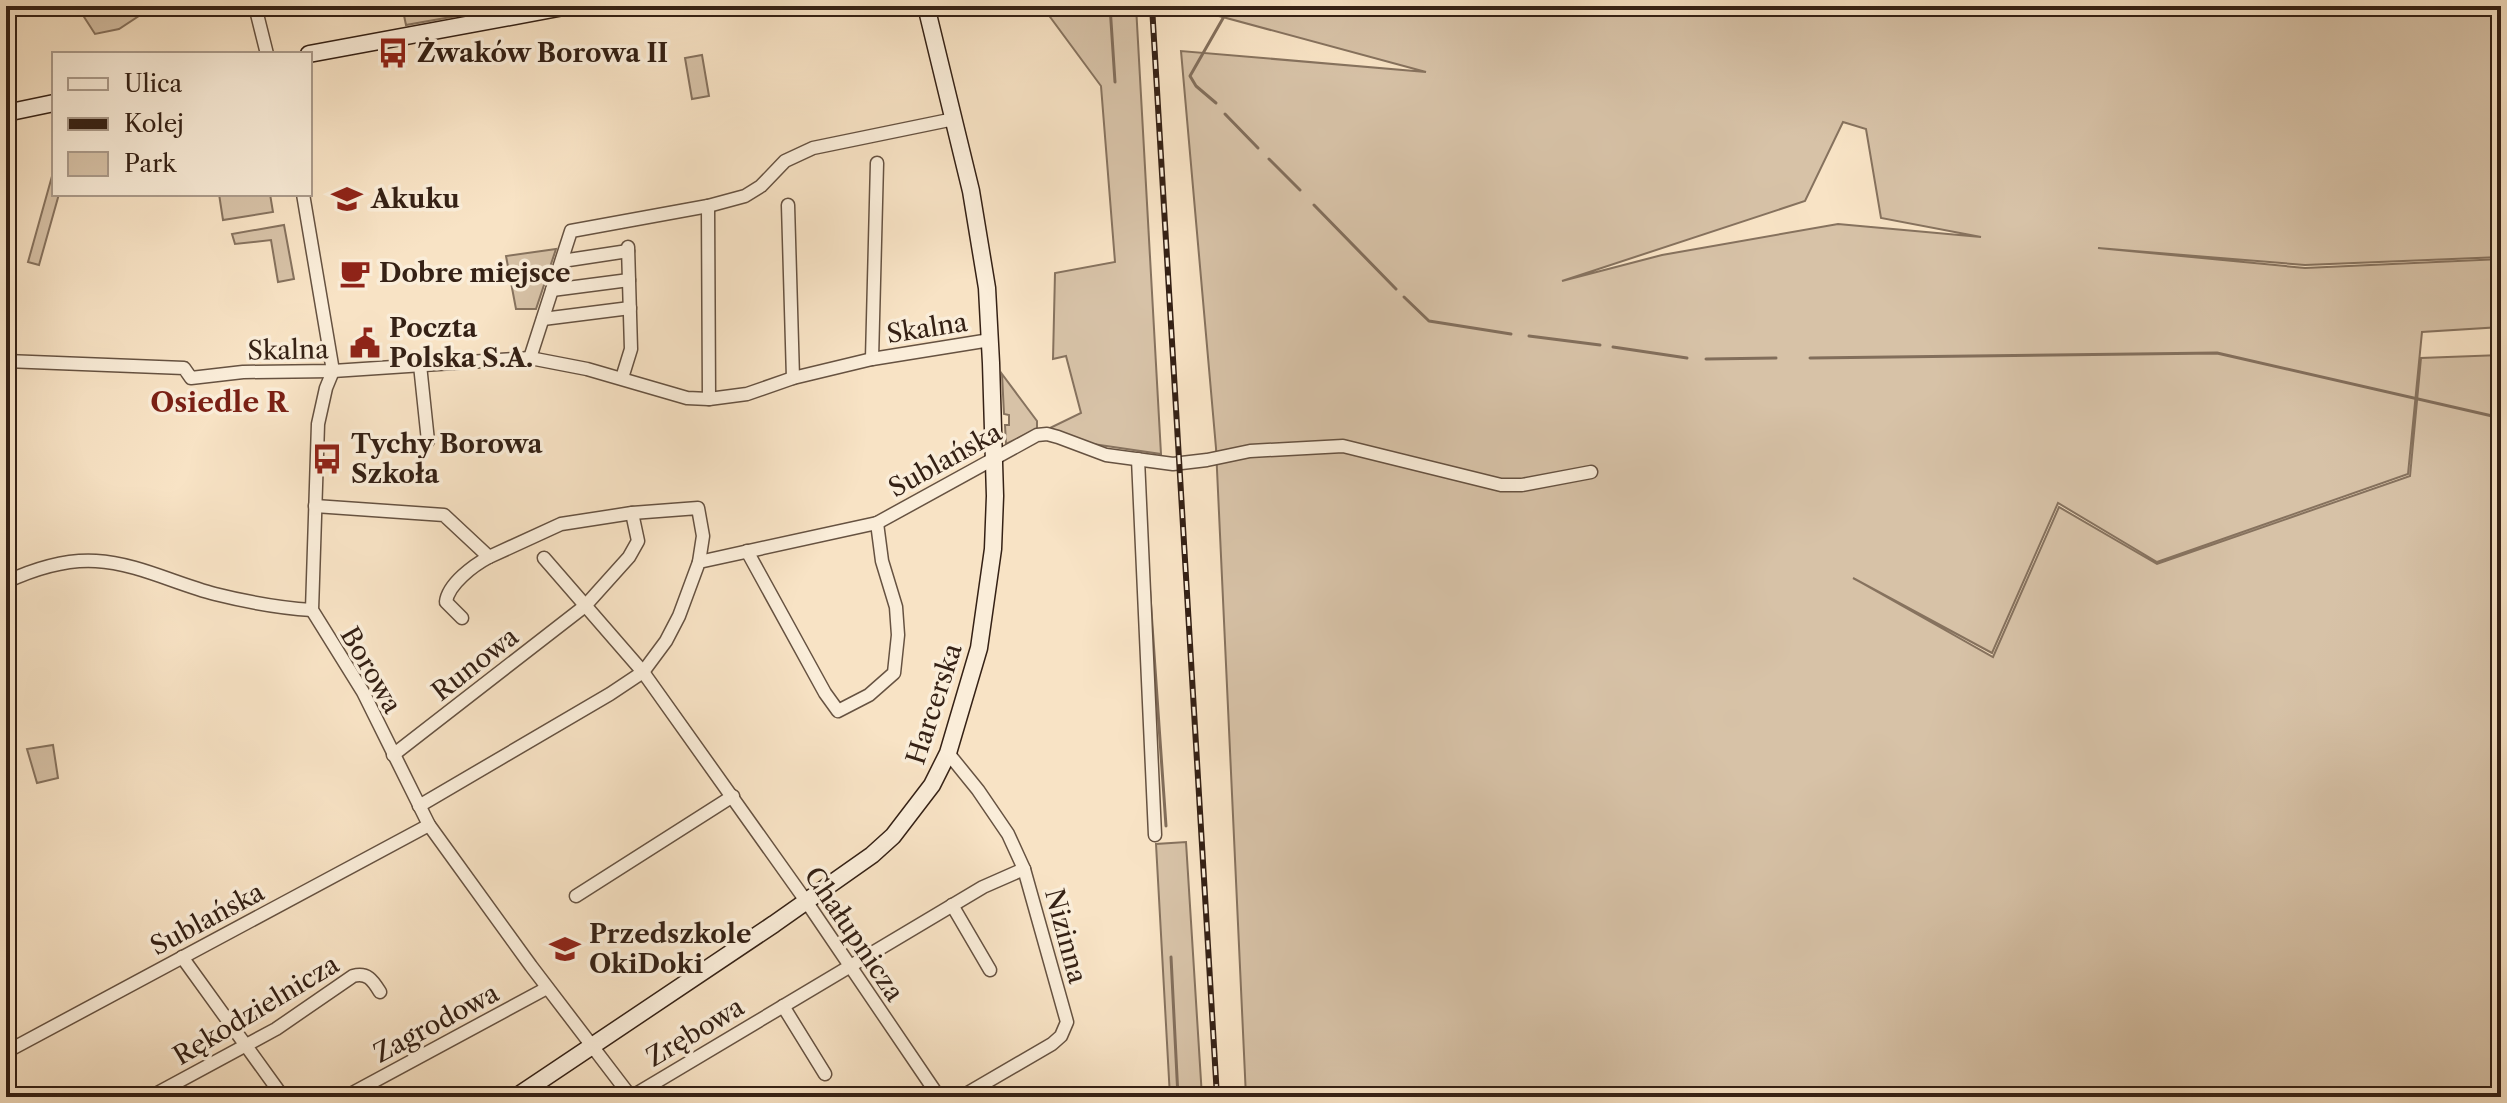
<svg xmlns="http://www.w3.org/2000/svg" width="2507" height="1103" font-family="'Libre Caslon Text',serif">
<style>
.green{fill:#d7c2a7;stroke:#86725e;stroke-width:2;fill-rule:evenodd}
.lines{fill:none;stroke-linecap:round;stroke-linejoin:round}
.stream{stroke:#826e5b;stroke-width:3}
.street-casing{stroke:#665241;stroke-width:15}
.secondary-casing{stroke:#352115;stroke-width:19}
.street{stroke:#faedd9;stroke-width:12}
.secondary{stroke:#faedd9;stroke-width:16}
.rail-casing{stroke:#352115;stroke-width:6}
.rail{stroke:#faedd9;stroke-width:3;stroke-dasharray:9;stroke-linecap:butt}
.labels{text-anchor:middle;stroke-width:7;stroke-linejoin:round;paint-order:stroke}
.poi-label{font-size:26px;font-weight:bold;fill:#352115;stroke:#faedd9;text-anchor:start}
.street-label{font-size:26px;fill:#352115;stroke:#faedd9}
.neighbourhood-label{font-size:28px;font-weight:bold;fill:#7a1f14;stroke:#faedd9}
</style>
<rect width="100%" height="100%" fill="#f8e3c5"/>
<filter id="stains"><feTurbulence type="fractalNoise" baseFrequency=".0025" numOctaves="4"/><feColorMatrix values="0 0 0 0 .2 0 0 0 0 .09 0 0 0 0 .02 0 0 0 .5 -.17"/></filter>
<radialGradient id="worn" r=".72"><stop offset=".6" stop-color="#630" stop-opacity="0"/><stop offset="1" stop-color="#630" stop-opacity=".3"/></radialGradient>
<g class="green">
<polygon points="77,6 154,6 119,29 95,34"/>
<polygon points="402,6 513,6 406,25"/>
<polygon points="1042,6 1136,6 1161,454 1086,443 1050,428 1081,413 1066,356 1053,359 1055,273 1115,262 1101,86"/>
<path d="M1182 6H2501V257L2305 265 2098 248 2305 268 2501 259V327L2422 332 2408 474 2157 562 2058 503 1992 653 1853 578 1993 657 2059 507 2157 564 2410 476 2421 358 2501 355V1097H1246L1216 448 1181 51 1426 72ZM1843 122 1866 129 1881 218 1981 237 1838 224 1662 255 1562 281 1805 201Z"/>
<polygon points="702,55 709,96 692,99 685,58"/>
<polygon points="54,169 54,194 59,194 39,265 28,262"/>
<polygon points="219,194 270,194 273,212 223,220"/>
<polygon points="284,225 294,279 278,282 271,240 235,244 232,234"/>
<polygon points="556,249 536,309 516,309 506,256"/>
<polygon points="1002,374 1037,421 1037,429 1006,444 1005,425 1009,425 1009,415 1004,414"/>
<polygon points="53,745 58,778 37,783 27,749"/>
<polygon points="1186,842 1202,1097 1170,1097 1156,844"/>
</g>
<g class="lines">
<g class="stream">
<polyline points="1110,6 1115,82"/>
<polyline points="1216,103 1196,86 1190,76 1230,6"/>
<polyline points="1225,114 1258,148"/>
<polyline points="1269,159 1300,190"/>
<polyline points="1314,205 1396,289"/>
<polyline points="1404,297 1429,321 1511,334"/>
<polyline points="1529,336 1600,345"/>
<polyline points="1613,347 1687,358"/>
<polyline points="1810,358 2217,353 2501,418"/>
<polyline points="1706,359 1776,358"/>
<polyline points="1149,582 1166,826"/>
<polyline points="1171,957 1178,1097"/>
</g>
<g class="street-casing">
<g id="street">
<polyline points="255,6 267,54"/>
<polyline points="303,194 333,371 326,388 318,424 312,610 363,692 429,825 531,966 631,1097"/>
<polyline points="788,205 793,378"/>
<polyline points="708,206 709,399"/>
<polyline points="562,261 628,251"/>
<polyline points="552,290 629,280"/>
<polyline points="543,319 630,308"/>
<polyline points="530,358 571,231 708,206 745,196 761,186 785,161 813,148 954,119"/>
<polyline points="872,359 877,163"/>
<polyline points="6,361 184,368 191,378 243,372 333,371 530,358 587,369 687,398 709,399 747,394 793,378 872,359 990,340"/>
<polyline points="420,365 428,441"/>
<polyline points="622,378 631,349 628,247"/>
<polyline points="1138,459 1155,835"/>
<polyline points="315,506 444,515 489,557 561,524 632,513 698,508 703,536 699,562"/>
<polyline points="747,551 825,693 838,711 869,695 894,673 898,635 896,607 882,561 877,523"/>
<polyline points="544,558 643,672 806,901 939,1097"/>
<path d="M6 582C34 569 65 559 96 561 136 563 176 584 215 594 247 602 280 608 312 610"/>
<path d="M462 618 446 602C448 584 474 565 489 557"/>
<polyline points="948,753 978,790 1008,834 1024,869 1067,1022 1061,1036 1052,1044 961,1097"/>
<polyline points="393,755 585,606 629,557 638,541 632,513"/>
<polyline points="419,806 610,694 643,672 666,641 679,616 699,562 877,523 1037,435 1047,434 1058,437 1106,455 1173,464 1207,460 1250,451 1343,446 1501,485 1522,485 1591,472"/>
<polyline points="576,896 733,796"/>
<polyline points="952,905 990,970"/>
<polyline points="182,957 283,1097"/>
<polyline points="783,1006 825,1074"/>
<polyline points="6,1052 429,825"/>
<path d="M150 1097 276 1029 353 976C368 972 373 981 380 992"/>
<polyline points="345,1097 547,988"/>
<polyline points="631,1097 983,887 1024,869"/>
</g>
</g>
<g class="secondary-casing">
<g id="secondary">
<polyline points="309,54 569,6"/>
<polyline points="6,113 54,103"/>
<polyline points="516,1097 774,924 872,855 893,836 932,785 948,753 979,648 993,549 995,496 991,363 987,288 971,191 926,6"/>
</g>
</g>
<use href="#street" class="street"/>
<use href="#secondary" class="secondary"/>
<g class="rail-casing">
<polyline id="rail" points="1152,6 1217,1097"/>
</g>
<use href="#rail" class="rail"/>
</g>
<defs>
<g id="bus-bare" transform="scale(2.4)"><path d="M-5-6H5V4H4V6H2V4H-2V6H-4V4H-5ZM-3.5-4V0h7V-4ZM-3.5 1.2v1.5H-2V1.2ZM2 1.2v1.5H3.5V1.2Z" fill="#8f2418" stroke="#faedd9" stroke-width="2.5" paint-order="stroke"/></g>
<g id="school-bare" transform="scale(2.4)"><path d="M0-5L7-2L0 1L-7-2ZM-4 1L0 2.5L4 1V4Q0 6-4 4Z" fill="#8f2418" stroke="#faedd9" stroke-width="2.5" paint-order="stroke"/></g>
<g id="cafe-bare" transform="scale(2.4)"><path d="M-5.5-4.5H6V0H3Q3 3.5 0 3.5H-2.5Q-5.5 3.5-5.5 0ZM3-3.2v2h1.7v-2ZM-6 4.5H4V6H-6Z" fill="#8f2418" stroke="#faedd9" stroke-width="2.5" paint-order="stroke"/></g>
<g id="civic-bare" transform="scale(2.4)"><path d="M-.6-6.5H3V-4.5H.6V-3L4-1V1h2V6H-6V1h2V-1L-.6-3ZM-1.2 2.5V6h2.4V2.5Z" fill="#8f2418" stroke="#faedd9" stroke-width="2.5" paint-order="stroke"/></g>
</defs>
<g fill-rule="evenodd">
<use href="#bus-bare" x="393" y="53"/>
<use href="#school-bare" x="347" y="199"/>
<use href="#cafe-bare" x="355" y="273"/>
<use href="#civic-bare" x="365" y="343"/>
<use href="#bus-bare" x="327" y="459"/>
<use href="#school-bare" x="565" y="949"/>
</g>
<g class="labels">
<g class="poi-label">
<text x="417" y="62">Żwaków Borowa II</text>
<text x="371" y="208">Akuku</text>
<text x="379" y="282">Dobre miejsce</text>
<text x="389" y="337">Poczta<tspan x="389" dy="30">Polska S.A.</tspan></text>
<text x="351" y="453">Tychy Borowa<tspan x="351" dy="30">Szkoła</tspan></text>
<text x="589" y="943">Przedszkole<tspan x="589" dy="30">OkiDoki</tspan></text>
</g>
<g class="street-label">
<text transform="translate(927 328) rotate(-9)" y="9">Skalna</text>
<text transform="translate(288 350) rotate(-1)" y="9">Skalna</text>
<text transform="translate(945 460) rotate(-29)" y="9">Sublańska</text>
<text transform="translate(475 664) rotate(-38)" y="9">Runowa</text>
<text transform="translate(371 670) rotate(60)" y="9">Borowa</text>
<text transform="translate(934 704) rotate(-72)" y="9">Harcerska</text>
<text transform="translate(207 919) rotate(-28)" y="9">Sublańska</text>
<text transform="translate(854 934) rotate(56)" y="9">Chałupnicza</text>
<text transform="translate(1066 936) rotate(75)" y="9">Nizinna</text>
<text transform="translate(256 1010) rotate(-31)" y="9">Rękodzielnicza</text>
<text transform="translate(436 1023) rotate(-28)" y="9">Zagrodowa</text>
<text transform="translate(695 1032) rotate(-31)" y="9">Zrębowa</text>
</g>
<g class="neighbourhood-label">
<text x="219" y="412">Osiedle R</text>
</g>
</g>
<rect width="2507" height="1103" fill="none" stroke="#f8e3c5" stroke-width="32"/>
<rect x="8" y="8" width="2491" height="1087" fill="none" stroke="#352115" stroke-width="4"/>
<rect x="16" y="16" width="2475" height="1071" fill="none" stroke="#352115" stroke-width="2"/>
<rect x="52" y="52" width="260" height="144" fill="#faedd9" stroke="#ab9b8b" stroke-width="2"/>
<rect x="68" y="78" width="40" height="12" fill="#faedd9" stroke="#ab9b8b" stroke-width="2"/>
<text x="124" y="92" font-size="24" fill="#352115">Ulica</text>
<rect x="68" y="118" width="40" height="12" fill="#352115" stroke="#ab9b8b" stroke-width="2"/>
<text x="124" y="132" font-size="24" fill="#352115">Kolej</text>
<rect x="68" y="152" width="40" height="24" fill="#d7c2a7" stroke="#ab9b8b" stroke-width="2"/>
<text x="124" y="172" font-size="24" fill="#352115">Park</text>
<rect width="100%" height="100%" filter="url(#stains)"/>
<rect width="100%" height="100%" fill="url(#worn)"/>
</svg>
